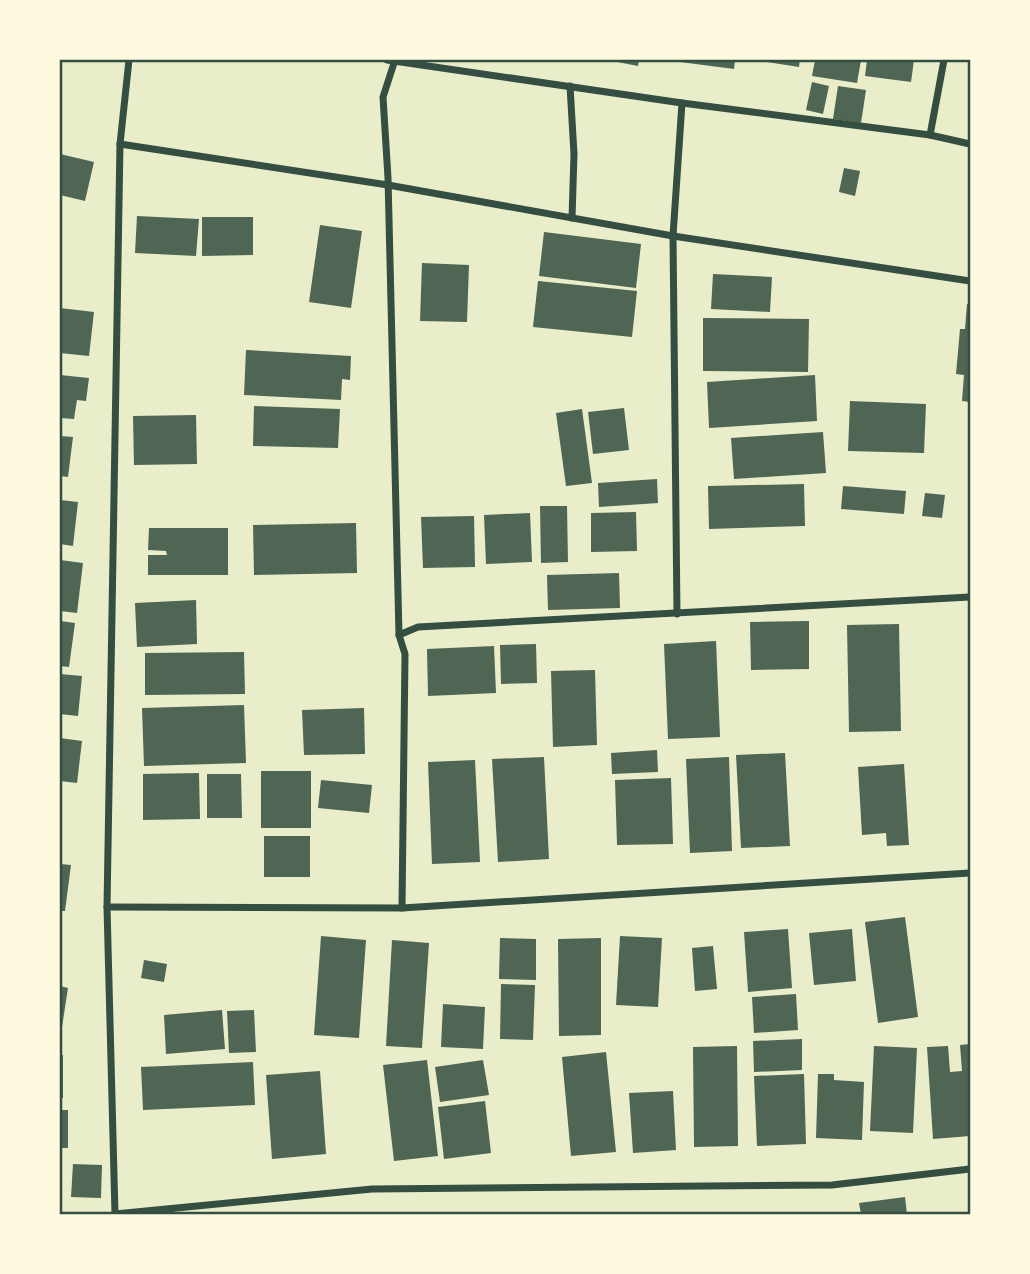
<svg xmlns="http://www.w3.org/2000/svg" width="1030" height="1274" font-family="'Source Sans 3',sans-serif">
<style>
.building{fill:#4f6655}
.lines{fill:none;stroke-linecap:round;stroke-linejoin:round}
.minor{stroke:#344e41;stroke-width:7}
.neatline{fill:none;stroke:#344e41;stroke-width:2.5}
</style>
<rect width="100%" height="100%" fill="#e9edc9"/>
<g class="building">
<polygon points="607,60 639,60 638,66"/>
<polygon points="680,60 735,60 734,69 680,62"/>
<polygon points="753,60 800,60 799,67"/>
<polygon points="815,60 861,60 857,83 812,76"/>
<polygon points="867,60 914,60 911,82 865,76"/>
<polygon points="812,82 829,86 823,114 806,110"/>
<polygon points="838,86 866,90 861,123 833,119"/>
<polygon points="60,154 94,162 85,201 60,195"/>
<polygon points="844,168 860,171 855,196 839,192"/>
<polygon points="137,216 199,219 196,256 135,253"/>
<polygon points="202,217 253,217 253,255 202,256"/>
<polygon points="320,225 362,231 351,308 309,302"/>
<polygon points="544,232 641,244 636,288 539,276"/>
<polygon points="422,263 469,265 467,322 420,321"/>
<polygon points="713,274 772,277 770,312 711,309"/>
<polygon points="538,281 637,291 632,337 533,327"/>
<polygon points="967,304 970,304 970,402 962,401 964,375 956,374 960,329 965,329"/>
<polygon points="60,308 94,312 89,356 60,353"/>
<polygon points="703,318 809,319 808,372 703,371"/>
<polygon points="246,350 351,356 350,380 342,379 341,400 244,395"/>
<polygon points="60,375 89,378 86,401 77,400 74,419 60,418"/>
<polygon points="815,375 817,421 709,428 707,382"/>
<polygon points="850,401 926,404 924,453 848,451"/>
<polygon points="254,406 340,409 338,448 253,446"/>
<polygon points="624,408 629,450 593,454 588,412"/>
<polygon points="582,409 592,483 566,486 556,413"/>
<polygon points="196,415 197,464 134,465 133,416"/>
<polygon points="823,432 826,473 734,479 731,438"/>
<polygon points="60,436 73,437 68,477 60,476"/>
<polygon points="657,479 658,503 599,507 598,483"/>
<polygon points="804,484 805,526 709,529 708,486"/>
<polygon points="843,486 906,491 904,514 841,509"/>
<polygon points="925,493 945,495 942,518 922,516"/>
<polygon points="60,500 78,502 73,546 60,544"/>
<polygon points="540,506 567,506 568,562 541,563"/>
<polygon points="636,512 637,551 591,552 591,513"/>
<polygon points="530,513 532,562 486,564 484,515"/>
<polygon points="474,516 475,567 423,568 421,517"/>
<polygon points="356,523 357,573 254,575 253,525"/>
<polygon points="149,528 228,528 228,575 148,575 148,555 167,555 166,551 148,550"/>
<polygon points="60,560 83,563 77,613 60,611"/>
<polygon points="619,573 620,608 548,610 547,575"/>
<polygon points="196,600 197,644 137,647 135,603"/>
<polygon points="60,621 75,623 69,667 60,666"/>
<polygon points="809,621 809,669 751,670 750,622"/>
<polygon points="899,624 901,731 849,732 847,625"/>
<polygon points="716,641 720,737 668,739 664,644"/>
<polygon points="536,644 537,683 501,684 500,645"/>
<polygon points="494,646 496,693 428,696 427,649"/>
<polygon points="244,652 245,694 145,695 145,653"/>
<polygon points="595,670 597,745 553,747 551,671"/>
<polygon points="60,674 82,676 78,716 60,714"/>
<polygon points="244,705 246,763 144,766 142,708"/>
<polygon points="364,708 365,754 304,755 302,710"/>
<polygon points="60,738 82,741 77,783 60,781"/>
<polygon points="657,750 658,772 612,774 611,753"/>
<polygon points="785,753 790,846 741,848 736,755"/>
<polygon points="544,757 549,859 498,862 492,759"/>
<polygon points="729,757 732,851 690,853 686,759"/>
<polygon points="475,760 480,862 432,864 428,762"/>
<polygon points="904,764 909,845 887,846 886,833 862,835 858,767"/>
<rect x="261" y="771" width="50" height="57"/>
<polygon points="199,773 200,819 143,820 143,774"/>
<polygon points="207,774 241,774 242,818 207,818"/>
<polygon points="671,778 673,844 617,845 615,780"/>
<polygon points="321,780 372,785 369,813 318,808"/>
<rect x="264" y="836" width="46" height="41"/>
<polygon points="60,864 71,865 65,911 60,911"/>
<polygon points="905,917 918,1017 878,1023 865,922"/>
<polygon points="788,929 792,988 748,992 744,932"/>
<polygon points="852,929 856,981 814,985 809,933"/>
<polygon points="321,936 366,940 359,1038 314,1035"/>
<polygon points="620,936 662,938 658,1007 616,1005"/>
<polygon points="500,938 536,939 536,980 499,979"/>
<polygon points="601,938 601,1035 559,1036 558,939"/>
<polygon points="392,940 429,943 422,1048 386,1046"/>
<polygon points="713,946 717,989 695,991 692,948"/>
<polygon points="144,960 167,964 164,982 141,978"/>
<polygon points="501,984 535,985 533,1040 500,1039"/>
<polygon points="60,986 68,988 62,1027 60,1027"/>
<polygon points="796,994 798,1030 754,1033 752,997"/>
<polygon points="443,1004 485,1007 483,1049 441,1047"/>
<polygon points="222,1010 225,1049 166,1054 164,1015"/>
<polygon points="254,1010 256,1052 229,1053 227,1011"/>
<polygon points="802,1039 802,1070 754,1072 753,1041"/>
<polygon points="970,1044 970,1136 933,1139 927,1047 948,1046 950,1072 962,1071 960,1045"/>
<polygon points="737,1046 738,1146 694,1147 693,1047"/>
<polygon points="874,1046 917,1048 913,1133 870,1131"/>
<polygon points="606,1052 616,1152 571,1156 562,1057"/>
<rect x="60" y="1055" width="3" height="43"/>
<polygon points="427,1060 438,1156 394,1161 383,1065"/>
<polygon points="483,1060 489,1095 440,1102 435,1067"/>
<polygon points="253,1062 255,1105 143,1110 141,1067"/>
<polygon points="320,1071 326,1154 272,1159 266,1075"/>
<polygon points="804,1074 806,1144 757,1146 754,1076"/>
<polygon points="818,1074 834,1074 834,1080 864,1082 862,1140 816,1138"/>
<polygon points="673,1091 676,1150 633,1153 629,1093"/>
<polygon points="485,1101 491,1153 444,1159 438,1107"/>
<rect x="60" y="1110" width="8" height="38"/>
<polygon points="73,1164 102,1165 101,1198 71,1197"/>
<polygon points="905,1197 907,1214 861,1214 859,1203"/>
</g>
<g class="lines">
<g class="minor">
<polyline points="387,60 682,103 930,135 970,144"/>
<polyline points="395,60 383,97 388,178 399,635"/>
<polyline points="570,86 574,154 572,218"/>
<polyline points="930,135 944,60"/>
<polyline points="120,144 388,185 673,236 970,281"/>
<polyline points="677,614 673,236 682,103"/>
<polyline points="107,907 402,908 970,873"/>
<polyline points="402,908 405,654 399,635 418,627 970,597"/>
<polyline points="115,1214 107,907 120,144 129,60"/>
<polyline points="115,1214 372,1189 832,1185 970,1169"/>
</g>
</g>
<rect width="1030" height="1274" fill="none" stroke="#fefae0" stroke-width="122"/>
<rect x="61" y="61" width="908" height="1152" class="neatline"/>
</svg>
